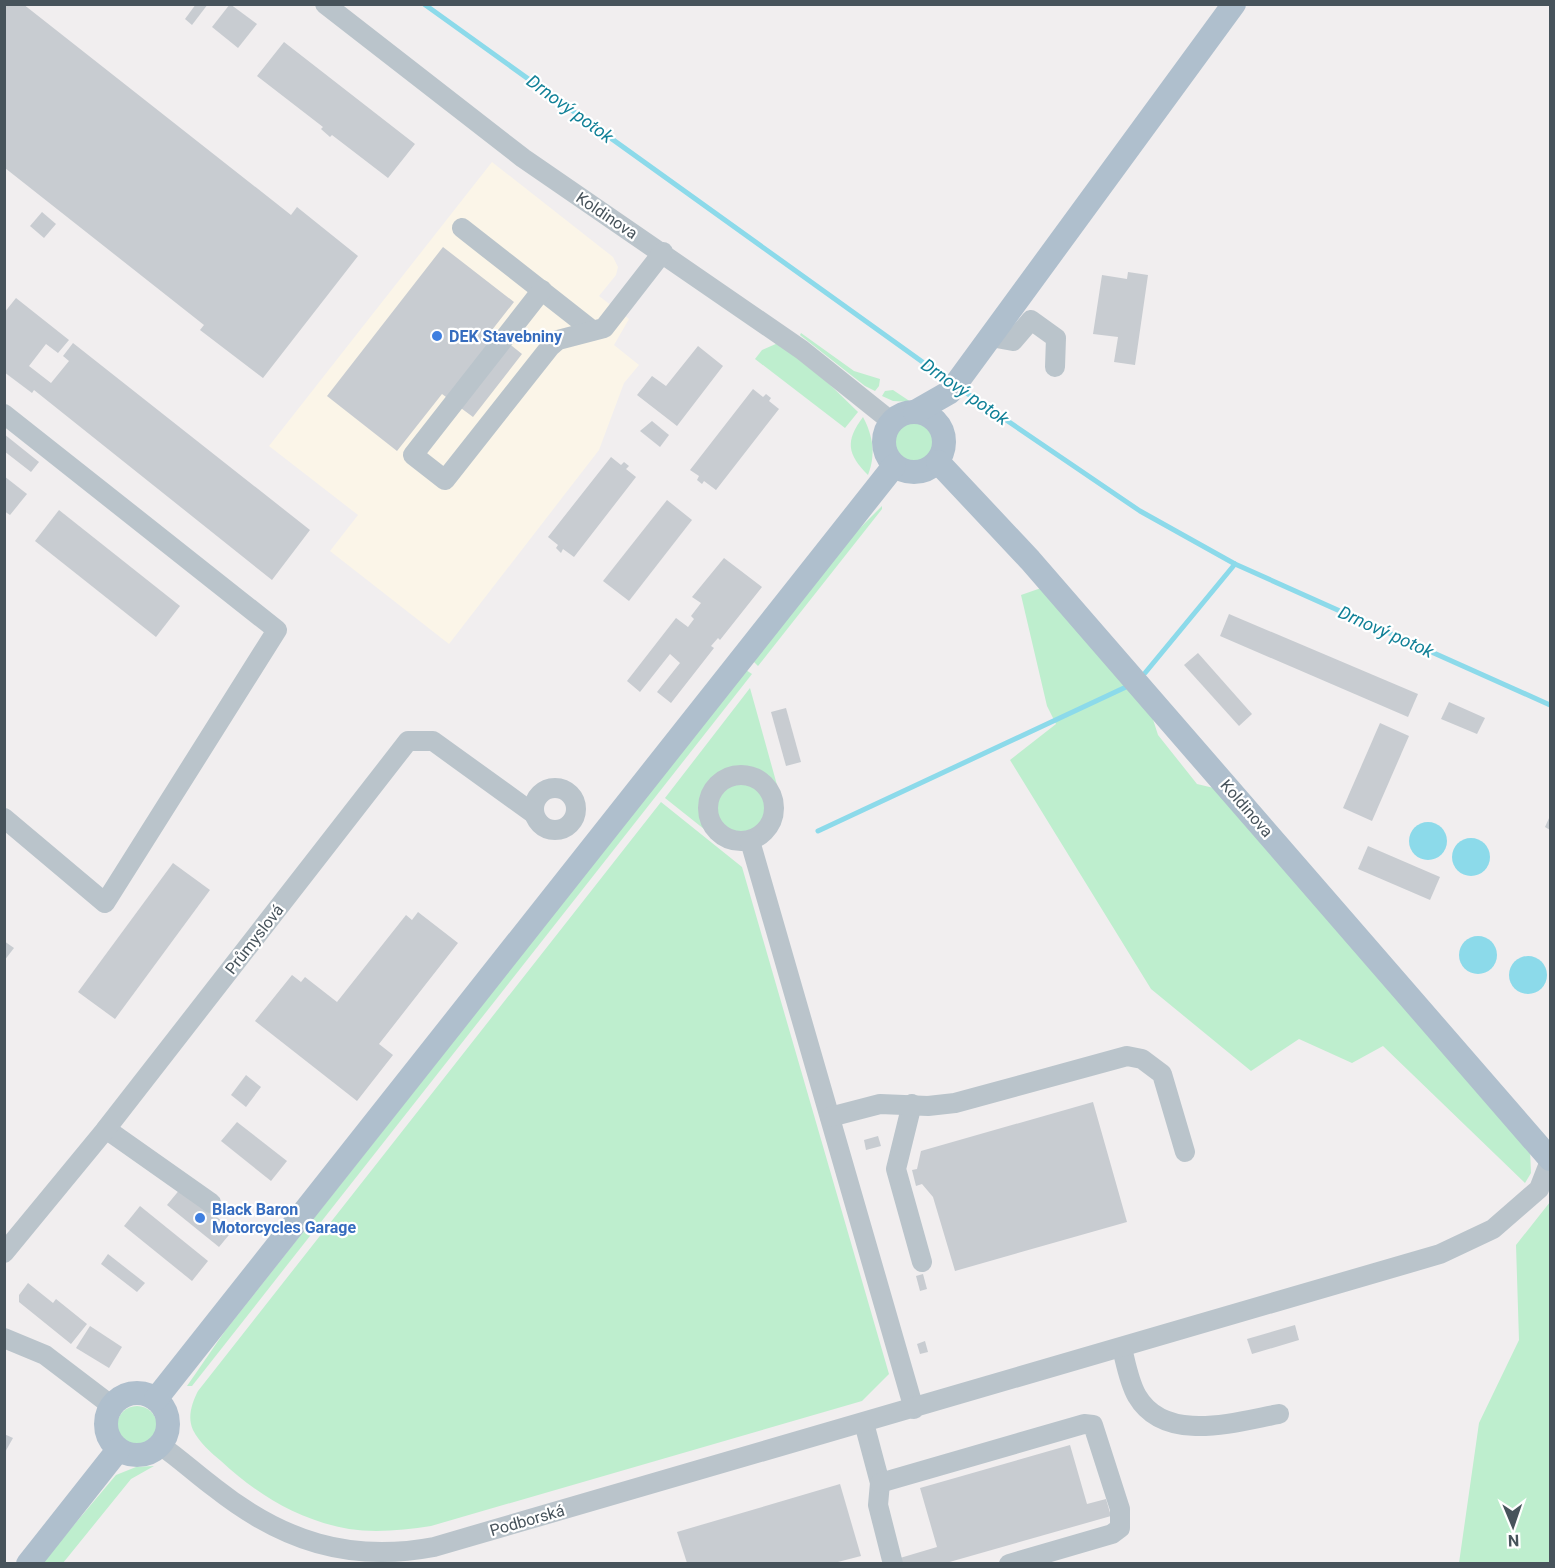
<svg xmlns="http://www.w3.org/2000/svg" width="1555" height="1568" font-family="Roboto,sans-serif">
<style>
.commercial{fill:#fbf5e8}
.green{fill:#beeece}
.water{fill:#8cdaea}
.lines{fill:none;stroke-linecap:round;stroke-linejoin:round}
.stream{stroke:#8cdaea;stroke-width:5}
.building{fill:#c8ccd1}
.minor{stroke:#bac4cb;stroke-width:20}
.major{stroke:#afbfcd;stroke-width:24}
.shop-dot{fill:#3f7fe0;stroke:#fff;stroke-width:2}
.labels{text-anchor:middle;stroke-width:4.5;stroke-linejoin:round;paint-order:stroke}
.street-label{font-size:16px;fill:#47535b;stroke:#fff}
.shop-label{font-size:16px;font-weight:bold;fill:#366cbe;stroke:#fff;text-anchor:start}
.water-label{font-size:18px;font-style:italic;fill:#108097;stroke:#fff}
</style>
<rect width="100%" height="100%" fill="#f1eeef"/>
<polygon class="commercial" points="492,162 613,257 618,267 616,275 599,296 629,319 614,345 639,365 624,383 599,450 449,644 330,551 358,515 269,446"/>
<g class="green">
<polygon points="801,333 854,371 880,379 879,386 875,391 865,386 800,335"/>
<polygon points="778,343 821,376 858,412 845,428 755,359 762,350"/>
<polygon points="893,390 911,402 893,401 882,396 885,391"/>
<path d="M863 417C873 436 876 454 868 475 847 454 845 441 863 417Z"/>
<circle cx="913" cy="443" r="20"/>
<polygon points="882,506 882,509 758,666 753,661 854,534"/>
<polygon points="1044,587 1150,710 1158,735 1197,784 1218,789 1530,1150 1531,1173 1525,1183 1383,1046 1352,1063 1299,1039 1251,1071 1151,989 1010,760 1056,724 1047,706 1021,595"/>
<polygon points="746,670 752,674 192,1386 187,1386 225,1331"/>
<path d="M750 688 777 785C742 739 677 786 709 833L665 798Z"/>
<circle cx="742" cy="808" r="25"/>
<path d="M661 802 742 867 889 1374 862 1401 431 1526C404 1530 376 1533 349 1529 298 1520 258 1495 221 1461 211 1453 199 1442 193 1430 187 1417 192 1403 198 1391Z"/>
<polygon points="1550,1202 1550,1563 1459,1563 1479,1423 1519,1340 1516,1245"/>
<circle cx="137" cy="1426" r="20"/>
<polygon points="154,1466 131,1479 63,1563 41,1564 116,1475 136,1467"/>
</g>
<g class="water">
<circle cx="1428" cy="841" r="19"/>
<circle cx="1471" cy="857" r="19"/>
<circle cx="1478" cy="955" r="19"/>
<circle cx="1528" cy="975" r="19"/>
</g>
<g class="lines">
<g class="stream">
<polyline points="424,4 949,381"/>
<polyline points="959,388 1140,511 1235,564 1550,705"/>
<polyline points="1145,673 1235,564"/>
<polyline points="818,831 1126,687"/>
</g>
</g>
<g class="building">
<polygon points="5,4 23,4 291,215 297,207 358,256 263,378 200,330 204,325 5,168"/>
<polygon points="196,4 208,4 192,25 185,19"/>
<polygon points="230,4 257,24 238,48 212,27"/>
<polygon points="284,42 415,144 388,178 332,135 330,137 321,129 323,127 257,76"/>
<polygon points="42,212 56,224 44,238 30,226"/>
<polygon points="443,247 514,302 492,330 522,354 473,417 442,394 397,451 327,396"/>
<polygon points="1128,272 1148,275 1135,365 1114,362 1118,337 1093,334 1102,275 1127,279"/>
<polygon points="16,298 69,340 58,353 46,344 29,366 51,383 69,361 63,356 73,343 310,530 272,580 34,390 32,393 4,372 4,313"/>
<polygon points="698,346 723,366 677,426 637,395 652,376 666,386"/>
<polygon points="753,389 763,397 766,394 771,398 769,401 779,409 716,490 704,481 702,484 697,480 699,476 690,470"/>
<polygon points="652,421 669,435 660,447 640,431"/>
<polygon points="4,434 39,462 31,472 4,451"/>
<polygon points="611,457 621,465 624,462 629,466 626,469 636,477 574,557 563,549 561,553 556,548 558,545 548,537"/>
<polygon points="4,476 27,494 10,515 4,511"/>
<polygon points="667,500 692,520 629,601 603,581"/>
<polygon points="59,510 180,606 156,637 35,541"/>
<polygon points="724,558 762,587 720,640 718,638 711,646 714,648 671,703 657,692 680,663 670,654 640,692 627,681 676,618 688,627 694,619 691,616 701,603 692,597"/>
<polygon points="1229,614 1418,694 1408,717 1220,636"/>
<polygon points="1198,653 1252,714 1239,726 1184,665"/>
<polygon points="1449,702 1485,718 1477,734 1441,719"/>
<polygon points="786,708 801,762 786,766 771,712"/>
<polygon points="1380,723 1409,736 1372,821 1343,808"/>
<polygon points="1550,816 1550,830 1545,827"/>
<polygon points="1368,846 1440,877 1430,900 1358,869"/>
<polygon points="173,863 210,890 115,1019 78,992"/>
<polygon points="418,912 458,943 379,1044 393,1055 357,1101 255,1021 292,975 301,982 305,977 337,1002 406,915 412,920"/>
<polygon points="4,941 14,948 4,961"/>
<polygon points="246,1075 261,1087 246,1107 231,1095"/>
<polygon points="1093,1102 1127,1222 955,1271 933,1197 922,1184 916,1186 912,1170 917,1169 921,1151"/>
<polygon points="237,1122 287,1161 271,1181 221,1141"/>
<polygon points="878,1136 881,1146 866,1150 864,1140"/>
<polygon points="181,1188 233,1230 219,1247 167,1205"/>
<polygon points="140,1206 208,1261 192,1281 124,1226"/>
<polygon points="108,1254 145,1283 137,1292 101,1264"/>
<polygon points="923,1274 927,1289 920,1291 916,1276"/>
<polygon points="28,1283 53,1303 56,1299 87,1324 71,1344 19,1302 19,1295"/>
<polygon points="1295,1325 1299,1340 1252,1354 1247,1339"/>
<polygon points="90,1326 122,1347 109,1368 76,1348"/>
<polygon points="925,1341 928,1352 920,1354 917,1344"/>
<polygon points="4,1434 13,1438 4,1454"/>
<polygon points="1070,1445 1087,1504 1106,1499 1111,1516 946,1563 902,1563 900,1558 937,1547 920,1488"/>
<polygon points="840,1484 861,1556 834,1563 687,1563 677,1532"/>
</g>
<g class="lines">
<g class="minor">
<polyline points="325,4 523,158 802,350 892,422"/>
<polyline points="462,228 592,330"/>
<polyline points="542,290 413,455 445,480 550,347 558,340 604,328 663,252"/>
<polyline points="991,337 1013,341 1031,320 1056,338 1055,367"/>
<polyline points="4,414 277,630 105,903 4,818"/>
<circle cx="741" cy="808" r="33"/>
<circle cx="555" cy="809" r="21"/>
<polyline points="750,841 914,1409"/>
<polyline points="912,1104 896,1169 922,1262"/>
<polyline points="830,1117 880,1104 928,1106 955,1103 1127,1056 1142,1059 1162,1074 1185,1152"/>
<polyline points="106,1129 211,1203"/>
<polyline points="4,1253 106,1129 408,741 433,741 534,814"/>
<polyline points="4,1338 45,1355 112,1406"/>
<path d="M1122 1348C1126 1364 1129 1382 1137 1396 1165 1444 1235 1422 1279 1414"/>
<polyline points="864,1423 880,1483 878,1505 893,1564"/>
<path d="M160 1445C179 1458 196 1474 215 1488 282 1541 349 1563 434 1547L1440 1254 1493 1229 1539 1189 1550 1161"/>
<polyline points="880,1483 1084,1424 1093,1425 1120,1509 1120,1528 1112,1534 1009,1564"/>
</g>
<g class="major">
<circle cx="914" cy="442" r="30"/>
<polyline points="915,412 950,392 1234,4"/>
<polyline points="938,462 1030,560 1550,1159"/>
<circle cx="137" cy="1424" r="31"/>
<polyline points="156,1399 894,466"/>
<polyline points="28,1564 118,1450"/>
</g>
</g>
<g class="shop-dot">
<circle cx="437" cy="336" r="6"/>
<circle cx="200" cy="1218" r="6"/>
</g>
<g class="labels">
<g class="street-label">
<text transform="translate(607 215) rotate(34)" y="6">Koldinova</text>
<text transform="translate(1247 808) rotate(49)" y="6">Koldinova</text>
<text transform="translate(254 939) rotate(-52)" y="6">Průmyslová</text>
<text transform="translate(527 1520) rotate(-16)" y="6">Podborská</text>
</g>
<g class="shop-label">
<text x="449" y="342">DEK Stavebniny</text>
<text x="212" y="1215">Black Baron<tspan x="212" dy="18">Motorcycles Garage</tspan></text>
</g>
<g class="water-label">
<text transform="translate(570 109) rotate(36)" y="6">Drnový potok</text>
<text transform="translate(965 392) rotate(35)" y="6">Drnový potok</text>
<text transform="translate(1386 632) rotate(24)" y="6">Drnový potok</text>
</g>
</g>
<rect width="1555" height="1568" fill="none" stroke="#47535b" stroke-width="12"/>
<g transform="translate(1513 1526) rotate(178)" stroke="#ffffff" stroke-width="4.5" paint-order="stroke">
<path d="M0-4.5L10 22L0 15L-10 22Z" fill="#47535b"/>
<text y="-9" font-size="16" font-weight="bold" text-anchor="middle" fill="#47535b">N</text>
</g>
</svg>
